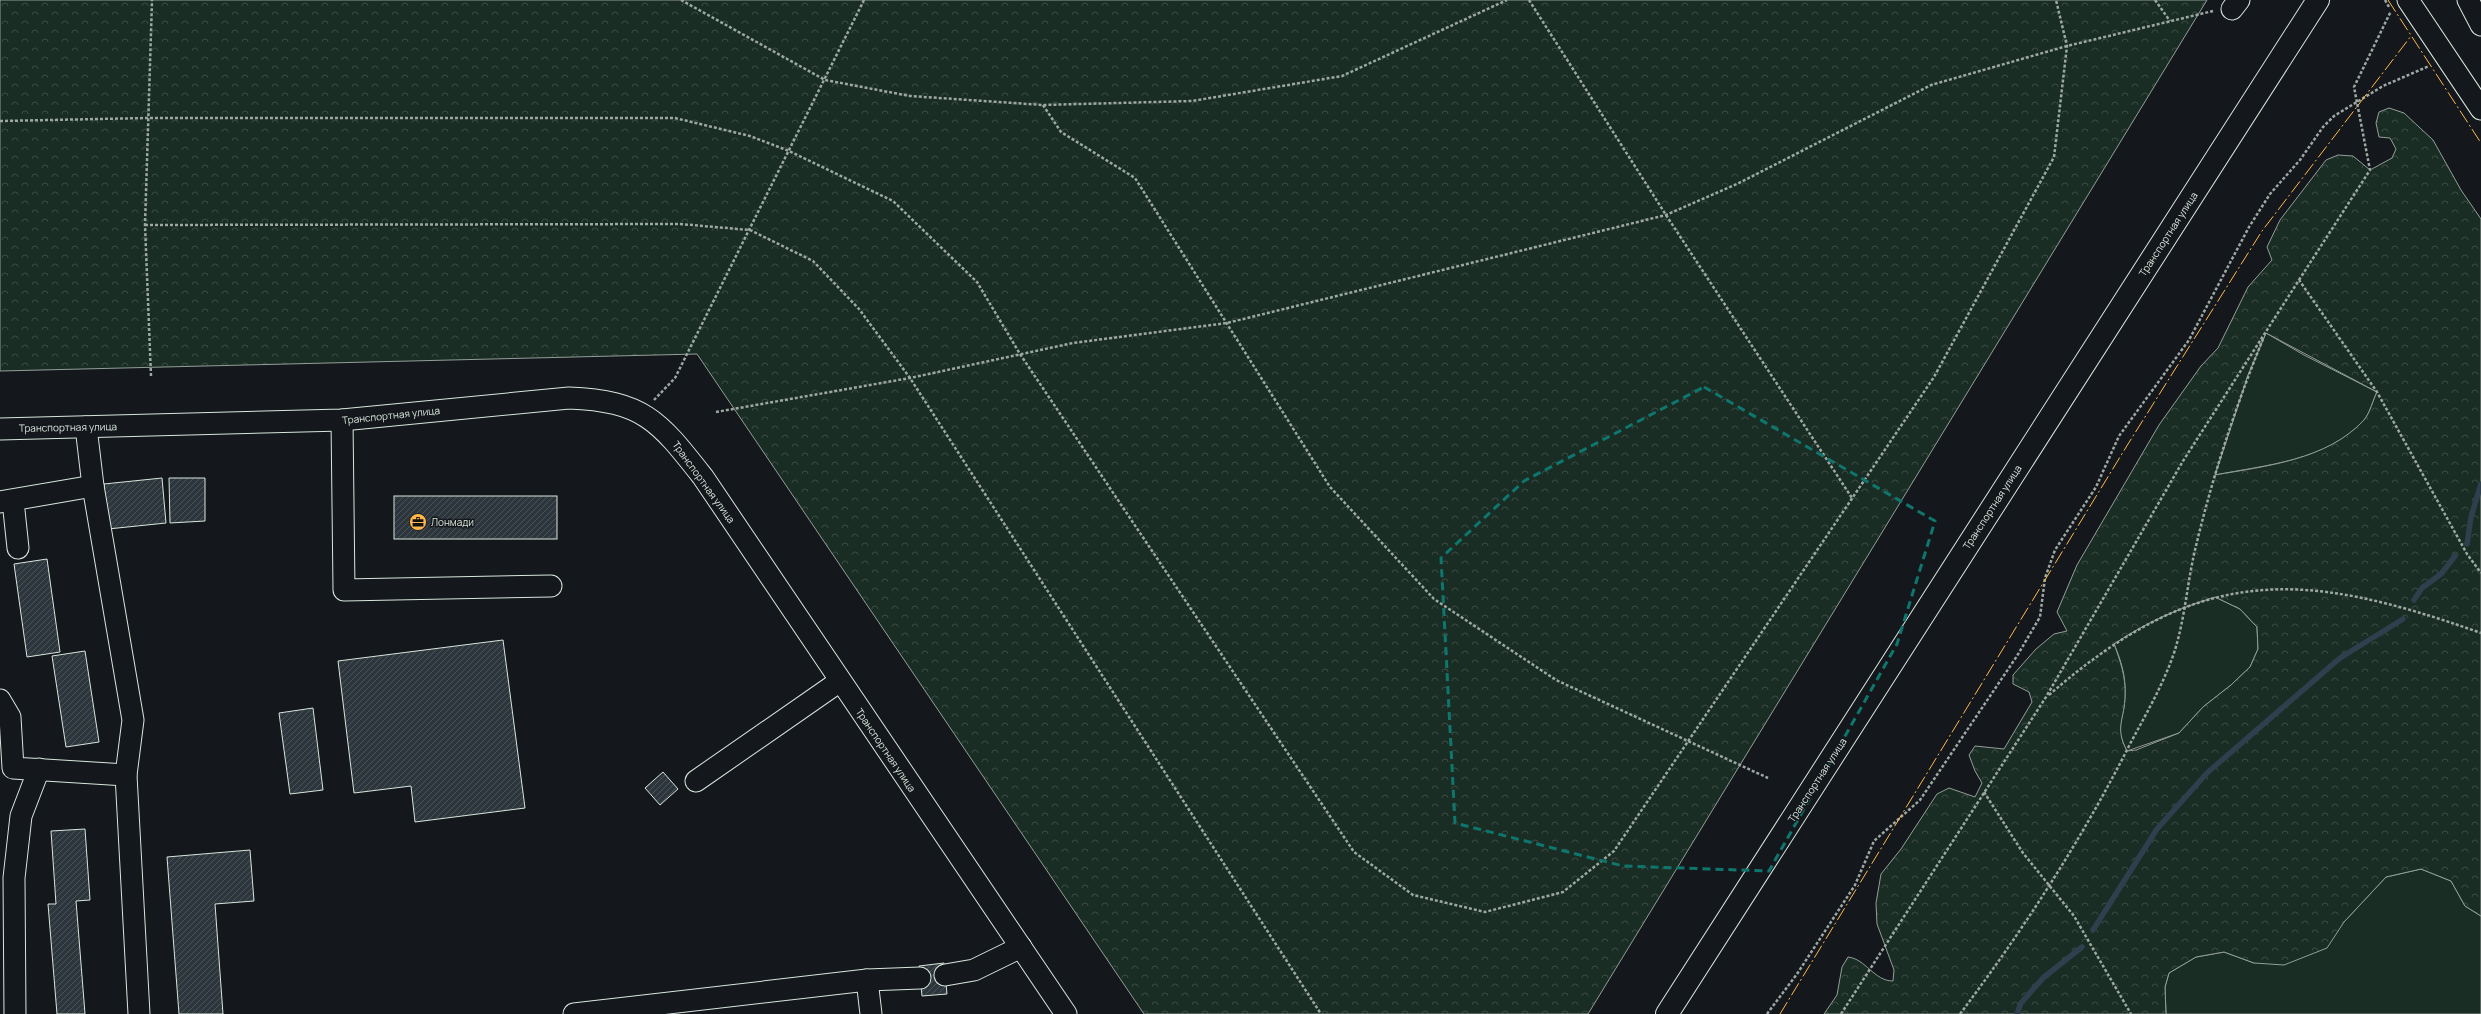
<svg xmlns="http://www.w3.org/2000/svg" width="2481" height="1014" font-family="Manrope,sans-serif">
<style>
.green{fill:#1a2d24;stroke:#939e99}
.forest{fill:url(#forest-crowns);stroke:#939e99;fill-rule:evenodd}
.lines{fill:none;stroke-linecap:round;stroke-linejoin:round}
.stream{stroke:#2f3f4d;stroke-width:5.5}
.building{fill:url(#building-hatch);stroke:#d8e6dc}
.minor-casing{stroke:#d8e6dc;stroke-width:23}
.major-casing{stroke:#d8e6dc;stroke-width:24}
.path{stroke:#9da8a2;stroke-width:2.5;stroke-dasharray:3 2;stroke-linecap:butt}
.minor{stroke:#14181c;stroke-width:21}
.major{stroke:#14181c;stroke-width:22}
.power{stroke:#ffb74d;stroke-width:1;stroke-dasharray:14 3 2 3;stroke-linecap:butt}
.marked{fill:none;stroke:#0f766e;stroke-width:3;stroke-dasharray:8 5;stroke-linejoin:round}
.labels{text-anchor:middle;stroke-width:3;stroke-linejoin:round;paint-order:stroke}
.street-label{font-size:10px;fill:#d8e6dc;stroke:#14181c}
.poi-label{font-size:10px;fill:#d8e6dc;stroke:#14181c;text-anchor:start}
</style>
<defs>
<pattern id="forest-crowns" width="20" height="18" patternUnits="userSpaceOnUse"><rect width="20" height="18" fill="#1a2d24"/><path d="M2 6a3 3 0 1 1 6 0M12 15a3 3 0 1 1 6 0" fill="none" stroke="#3b4b43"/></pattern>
<pattern id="building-hatch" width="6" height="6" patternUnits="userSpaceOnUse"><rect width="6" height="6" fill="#2c363c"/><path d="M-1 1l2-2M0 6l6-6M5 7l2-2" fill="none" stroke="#4a5358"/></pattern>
</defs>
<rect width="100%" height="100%" fill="#14181c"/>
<g class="green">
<path d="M2266 333 2304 355 2377 392C2373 400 2370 413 2364 420 2328 461 2265 465 2215 475L2248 375Z"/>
<path d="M2215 597 2240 609 2257 627 2258 649 2250 667 2231 685 2203 707 2179 733 2127 751C2113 725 2125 720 2125 695 2126 677 2121 660 2114 644 2145 623 2179 608 2215 597Z"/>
<polygon points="2421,869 2451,881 2465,906 2481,916 2481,1014 2166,1014 2165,987 2169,973 2196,957 2224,952 2254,963 2344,922 2386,877"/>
</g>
<g class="forest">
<polygon points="0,0 2207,0 1588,1014 1144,1014 697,354 0,371"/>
<path d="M2389 108 2404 113 2433 140 2461 190 2481 219V916L2465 906 2451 881 2421 869 2386 877 2344 922 2327 948 2284 965 2254 963 2224 952 2196 957 2169 973 2165 987 2166 1014H1824L1837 995 1842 967 1848 957C1866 959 1874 981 1893 981L1894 970 1877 924 1876 903 1881 874 1901 849 1937 794 1949 788 1975 797 1982 783 1975 771 1969 755 1975 746 2004 749 2032 702 2029 692 2013 684V675L2036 649 2054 634 2067 631 2057 612 2077 565 2159 425 2201 366 2218 348 2248 287 2272 260 2267 247 2280 220 2326 160 2338 155 2353 156 2370 170 2392 158 2396 149 2390 138 2379 137 2376 123 2379 112ZM2266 333 2377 392C2373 400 2370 413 2364 420 2327 460 2266 466 2215 475L2248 375ZM2215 597 2240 609 2257 627 2258 649 2250 667 2231 685 2203 707 2179 733 2136 750 2127 751C2114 727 2125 719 2125 695 2126 677 2120 660 2114 644 2145 623 2179 608 2215 597Z"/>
</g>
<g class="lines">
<g class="stream">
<polyline points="2467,544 2471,517 2481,484"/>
<polyline points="2414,600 2422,588 2441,574 2455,556"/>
<polyline points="2093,930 2157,829 2207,773 2340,658 2403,619"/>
<polyline points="2017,1014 2021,1003 2043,978 2082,947"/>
</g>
</g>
<g class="building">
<polygon points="162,478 166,523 108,529 104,484"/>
<polygon points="169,478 205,478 205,521 170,523"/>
<rect x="394" y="496" width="163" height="43"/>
<polygon points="47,559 60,652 27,657 14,564"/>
<polygon points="503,640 525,808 415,822 411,786 354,793 338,661"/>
<polygon points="85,651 99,742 66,747 52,656"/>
<polygon points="313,708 323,790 290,794 279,713"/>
<polygon points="663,772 678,789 660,805 645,788"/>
<polygon points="85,829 90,900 76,901 85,1014 57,1014 48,904 56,904 51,831"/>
<polygon points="250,850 254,901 215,904 223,1014 179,1014 167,857"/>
<polygon points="944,963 947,994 922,996 919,966"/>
</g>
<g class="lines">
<g class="minor-casing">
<g id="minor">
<polyline points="2408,0 2481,109"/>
<polyline points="2468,0 2481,25"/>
<polyline points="2232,9 2239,0"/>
<polyline points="342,420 344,590 551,586"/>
<polyline points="86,427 93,486 133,720 126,775 139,1014"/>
<path d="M0 429 342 420 569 398C644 401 659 421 703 477L1066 1014"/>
<polyline points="13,501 18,548"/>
<polyline points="0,502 93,486"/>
<polyline points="0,700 10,717 13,768 126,775"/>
<polyline points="696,781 840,681"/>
<polyline points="945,975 974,970 1021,947"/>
<polyline points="867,980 871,1014"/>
<polyline points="15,1014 14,878 21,816 39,769"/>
<polyline points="574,1014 867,980 920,978"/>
</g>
</g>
<g class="major-casing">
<polyline id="major" points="1667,1014 2318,0"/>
</g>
<g class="path">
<polyline points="681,0 825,80 910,96 1043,105 1192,101 1342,76 1507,0"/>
<polyline points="1529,0 1666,215 1852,498"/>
<polyline points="2155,0 2170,21"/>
<polyline points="2385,0 2389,7"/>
<polyline points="1043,105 1061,132 1135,178 1330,487 1434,599 1556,680 1768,778"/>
<polyline points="0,121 148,118 675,118 750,136 789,151 893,201 977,282 1020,354 1354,852 1413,895 1485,912 1563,892 1614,851 1934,377 2054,157 2067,46 2056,0"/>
<polyline points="145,225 680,224 750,230 813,261 859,309 910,378 1321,1014"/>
<polyline points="2299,280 2370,170 2354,87 2391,11"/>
<polyline points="151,376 145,225 152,0"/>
<polyline points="654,400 675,378 864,0"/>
<polyline points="716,412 910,378 1073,343 1227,323 1666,215 1737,184 1931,85 2067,46 2213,11"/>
<path d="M2049 695C2199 564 2301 569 2481 633"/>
<polyline points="1984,792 2023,853 2074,916 2131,1014"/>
<polyline points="1767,1014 1797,974 1855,885 1874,841 1920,800 2017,656 2040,617 2045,578 2055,550 2096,487 2119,436 2189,340 2249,227 2270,194 2300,160 2323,127 2334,116 2383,86 2429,66"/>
<polyline points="1841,1014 2046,697 2183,461 2299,280 2377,392 2467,554 2481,573"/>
<path d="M1960 1014C2024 929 2082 839 2130 744 2146 714 2163 685 2174 653 2185 619 2187 584 2195 550 2212 478 2235 408 2263 339"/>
</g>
<use href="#minor" class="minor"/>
<use href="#major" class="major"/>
<g class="power">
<polyline points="2388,0 2481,143"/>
<polyline points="1780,1014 2128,444 2262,231 2411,36"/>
</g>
</g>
<path class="marked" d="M1704 387 1935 521 1897 644 1769 871 1623 866 1455 823 1441 558 1524 481Z"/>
<defs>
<g id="office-disc" transform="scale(0.9)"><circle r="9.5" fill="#ffb74d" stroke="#14181c"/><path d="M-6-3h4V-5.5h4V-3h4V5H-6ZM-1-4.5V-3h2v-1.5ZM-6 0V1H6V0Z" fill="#111"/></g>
</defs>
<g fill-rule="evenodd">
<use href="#office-disc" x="418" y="522"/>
</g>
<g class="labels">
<g class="street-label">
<text transform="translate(2168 234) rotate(-57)" y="4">Транспортная улица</text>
<text transform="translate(391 415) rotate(-6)" y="4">Транспортная улица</text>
<text transform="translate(68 427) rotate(-1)" y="4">Транспортная улица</text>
<text transform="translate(704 482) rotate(54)" y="4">Транспортная улица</text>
<text transform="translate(1992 507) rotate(-57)" y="4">Транспортная улица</text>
<text transform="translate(886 750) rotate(56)" y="4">Транспортная улица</text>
<text transform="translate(1817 780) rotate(-57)" y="4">Транспортная улица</text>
</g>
<g class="poi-label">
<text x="431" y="526">Лонмади</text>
</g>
</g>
</svg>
